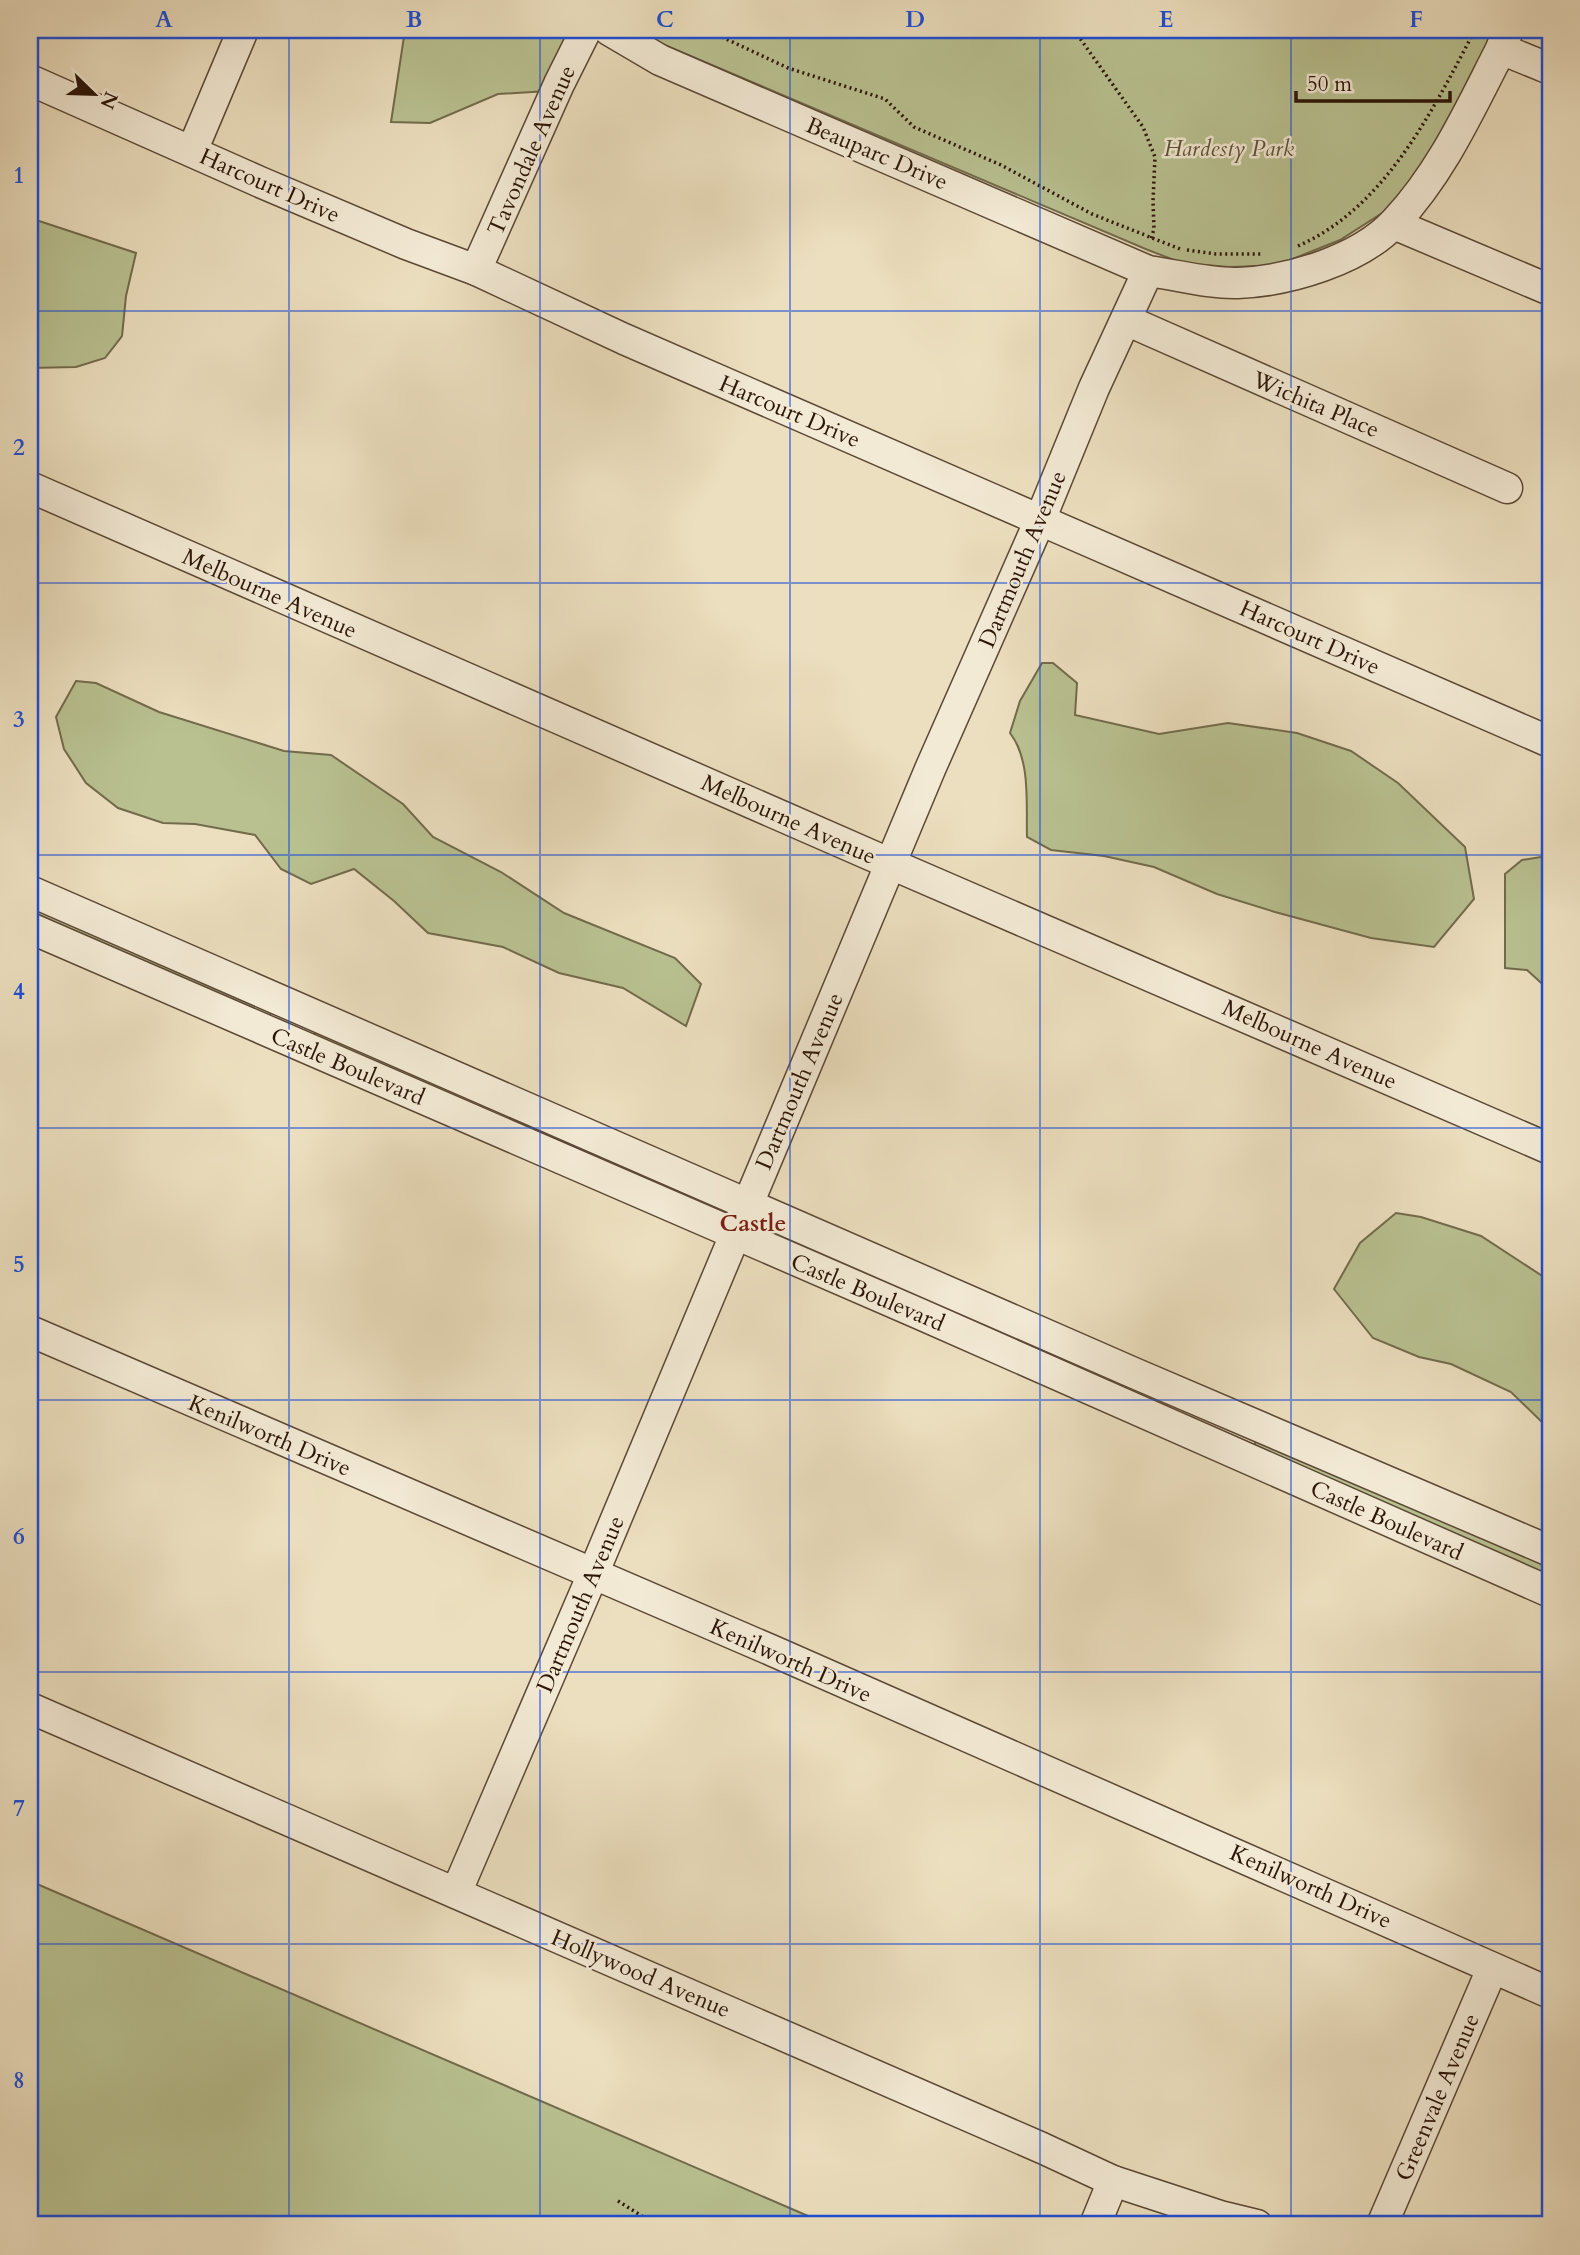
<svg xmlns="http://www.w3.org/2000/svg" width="1580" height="2255" font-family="Cardo,serif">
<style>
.green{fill:#b9c191;stroke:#726b4c;stroke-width:2}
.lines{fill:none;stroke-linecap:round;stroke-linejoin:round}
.minor-casing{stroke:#5b4835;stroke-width:33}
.path{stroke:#2b1507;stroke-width:3.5;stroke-dasharray:2 3.5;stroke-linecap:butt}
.minor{stroke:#f3ead5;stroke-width:30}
.grid{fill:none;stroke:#1d4ed8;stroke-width:2;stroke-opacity:0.55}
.labels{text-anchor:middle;stroke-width:5;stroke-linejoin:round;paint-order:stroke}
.park-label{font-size:23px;font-style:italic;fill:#5d5137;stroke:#f3ead5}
.street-label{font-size:23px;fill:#2b1507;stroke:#f3ead5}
.neighbourhood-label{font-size:24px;font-weight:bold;fill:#7a1f14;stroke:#f3ead5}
.neatline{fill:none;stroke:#1d4ed8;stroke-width:2.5}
.grid-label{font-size:23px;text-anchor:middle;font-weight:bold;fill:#1d4ed8}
</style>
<rect width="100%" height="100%" fill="#ecdfbf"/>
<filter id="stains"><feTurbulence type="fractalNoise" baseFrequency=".00286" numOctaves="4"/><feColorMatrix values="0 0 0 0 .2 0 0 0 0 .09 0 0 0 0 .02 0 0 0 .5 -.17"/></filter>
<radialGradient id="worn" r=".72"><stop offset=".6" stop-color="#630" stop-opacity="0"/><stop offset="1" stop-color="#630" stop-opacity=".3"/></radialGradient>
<g class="green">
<polygon points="405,30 565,30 565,43 548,91 498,94 430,123 391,122"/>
<polygon points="638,30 1494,30 1448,127 1422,168 1390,208 1340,240 1275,266 1229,267 1182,263 1148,250 648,38"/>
<polygon points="30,218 136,253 126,296 122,336 105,358 76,367 30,368"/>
<path d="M1042 663H1053L1077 683 1075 715 1159 734 1228 723 1297 733 1351 751 1398 783 1465 847 1474 899 1434 947 1371 938 1275 912 1217 894 1154 867 1104 856 1051 850 1027 837C1026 804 1031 760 1010 733L1020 701Z"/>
<polygon points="76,681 96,683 159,712 284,751 331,755 403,804 433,837 501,872 564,913 675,958 701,984 686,1026 623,988 559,973 503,947 428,933 394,901 354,869 311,884 281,869 255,835 195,824 163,823 118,808 86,783 64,749 56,717"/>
<polygon points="1547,856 1550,859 1550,991 1527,970 1505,968 1505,874 1522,860"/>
<polygon points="30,898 271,1012 270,1015 266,1017 30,917"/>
<polygon points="316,1029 721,1207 717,1213 314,1036"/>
<polygon points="1396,1213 1421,1217 1481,1236 1550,1281 1550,1430 1511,1392 1451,1364 1419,1357 1373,1338 1334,1289 1360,1243"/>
<polygon points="1256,1440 1550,1562 1550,1579 1254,1447"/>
<polygon points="30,1881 829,2225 30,2225"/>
</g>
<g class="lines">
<g class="minor-casing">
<g id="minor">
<path d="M609 30 660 60 1148 271C1178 275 1209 284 1238 283 1289 281 1360 260 1395 222 1442 172 1470 109 1501 49L1508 30"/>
<polyline points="1501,49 1550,69"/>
<polyline points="30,80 260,182 406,244 476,270 624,339 1550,742"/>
<polyline points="192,151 243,30"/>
<polyline points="1394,224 1550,290"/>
<polyline points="476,270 559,84 586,30"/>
<polyline points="1126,320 1507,488"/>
<polyline points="30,487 891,864 1550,1149"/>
<polyline points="30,891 1134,1373 1550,1551"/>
<polyline points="30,928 920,1314 1550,1592"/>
<polyline points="30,1331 773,1651 1550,1993"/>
<polyline points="30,1708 1042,2148 1113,2181 1220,2216 1257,2225"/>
<polyline points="456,1893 593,1574 931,767 1040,520 1094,388 1148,271"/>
<polyline points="1095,2225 1113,2181"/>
<polyline points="1382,2225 1492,1969"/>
</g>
</g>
<g class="path">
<polyline points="707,30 788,68 885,99 914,127 1001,165 1092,214 1180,249"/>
<polyline points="1074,30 1143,127 1155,157 1153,201 1154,229 1151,239"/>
<path d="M1298 246C1386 207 1432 111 1475 30"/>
<polyline points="1187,250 1216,254 1263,254"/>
<polyline points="618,2201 656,2225"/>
</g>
<use href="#minor" class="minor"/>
</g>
<path class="grid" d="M289 30V2225M540 30V2225M790 30V2225M1040 30V2225M1291 30V2225M30 311H1550M30 583H1550M30 855H1550M30 1128H1550M30 1400H1550M30 1672H1550M30 1944H1550"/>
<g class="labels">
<g class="park-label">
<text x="1229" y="156">Hardesty Park</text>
</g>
<g class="street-label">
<text transform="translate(531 150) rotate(-66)" y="8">Tavondale Avenue</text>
<text transform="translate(877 153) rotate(23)" y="8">Beauparc Drive</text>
<text transform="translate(270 185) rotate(24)" y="8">Harcourt Drive</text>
<text transform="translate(1316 404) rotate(23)" y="8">Wichita Place</text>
<text transform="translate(790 411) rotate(23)" y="8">Harcourt Drive</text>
<text transform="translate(1022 559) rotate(-67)" y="8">Dartmouth Avenue</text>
<text transform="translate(270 593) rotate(24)" y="8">Melbourne Avenue</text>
<text transform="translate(1310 637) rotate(24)" y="8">Harcourt Drive</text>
<text transform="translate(789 819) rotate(24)" y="8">Melbourne Avenue</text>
<text transform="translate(1310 1044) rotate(24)" y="8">Melbourne Avenue</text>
<text transform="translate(348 1066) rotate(23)" y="8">Castle Boulevard</text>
<text transform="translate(799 1081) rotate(-67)" y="8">Dartmouth Avenue</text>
<text transform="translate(868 1292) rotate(23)" y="8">Castle Boulevard</text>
<text transform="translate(270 1435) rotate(23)" y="8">Kenilworth Drive</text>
<text transform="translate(1387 1520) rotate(24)" y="8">Castle Boulevard</text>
<text transform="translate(580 1604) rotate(-67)" y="8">Dartmouth Avenue</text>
<text transform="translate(791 1660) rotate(24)" y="8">Kenilworth Drive</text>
<text transform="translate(1311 1886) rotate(24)" y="8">Kenilworth Drive</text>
<text transform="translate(641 1973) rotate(23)" y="8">Hollywood Avenue</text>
<text transform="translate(1437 2097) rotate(-67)" y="8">Greenvale Avenue</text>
</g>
<g class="neighbourhood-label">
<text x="753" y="1231">Castle</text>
</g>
</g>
<rect width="1580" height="2255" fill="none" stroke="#ecdfbf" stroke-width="77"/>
<g transform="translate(94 94) rotate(113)" stroke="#f3ead5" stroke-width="5" paint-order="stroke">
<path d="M0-5L12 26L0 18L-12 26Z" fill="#2b1507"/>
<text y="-10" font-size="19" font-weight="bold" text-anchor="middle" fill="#2b1507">N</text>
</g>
<path d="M1296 91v10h154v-10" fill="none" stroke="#2b1507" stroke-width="3.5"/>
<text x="1307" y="91" font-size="21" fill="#2b1507" stroke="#f3ead5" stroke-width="5" paint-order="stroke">50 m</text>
<rect x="38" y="38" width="1504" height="2178" class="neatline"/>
<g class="grid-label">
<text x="164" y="27">A</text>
<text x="414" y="27">B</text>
<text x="665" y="27">C</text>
<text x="915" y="27">D</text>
<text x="1166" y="27">E</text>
<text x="1416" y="27">F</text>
<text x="19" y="183">1</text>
<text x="19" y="455">2</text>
<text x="19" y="727">3</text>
<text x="19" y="999">4</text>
<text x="19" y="1272">5</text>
<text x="19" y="1544">6</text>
<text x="19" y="1816">7</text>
<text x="19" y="2088">8</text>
</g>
<rect width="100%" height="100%" filter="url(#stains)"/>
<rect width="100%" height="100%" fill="url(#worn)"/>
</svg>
